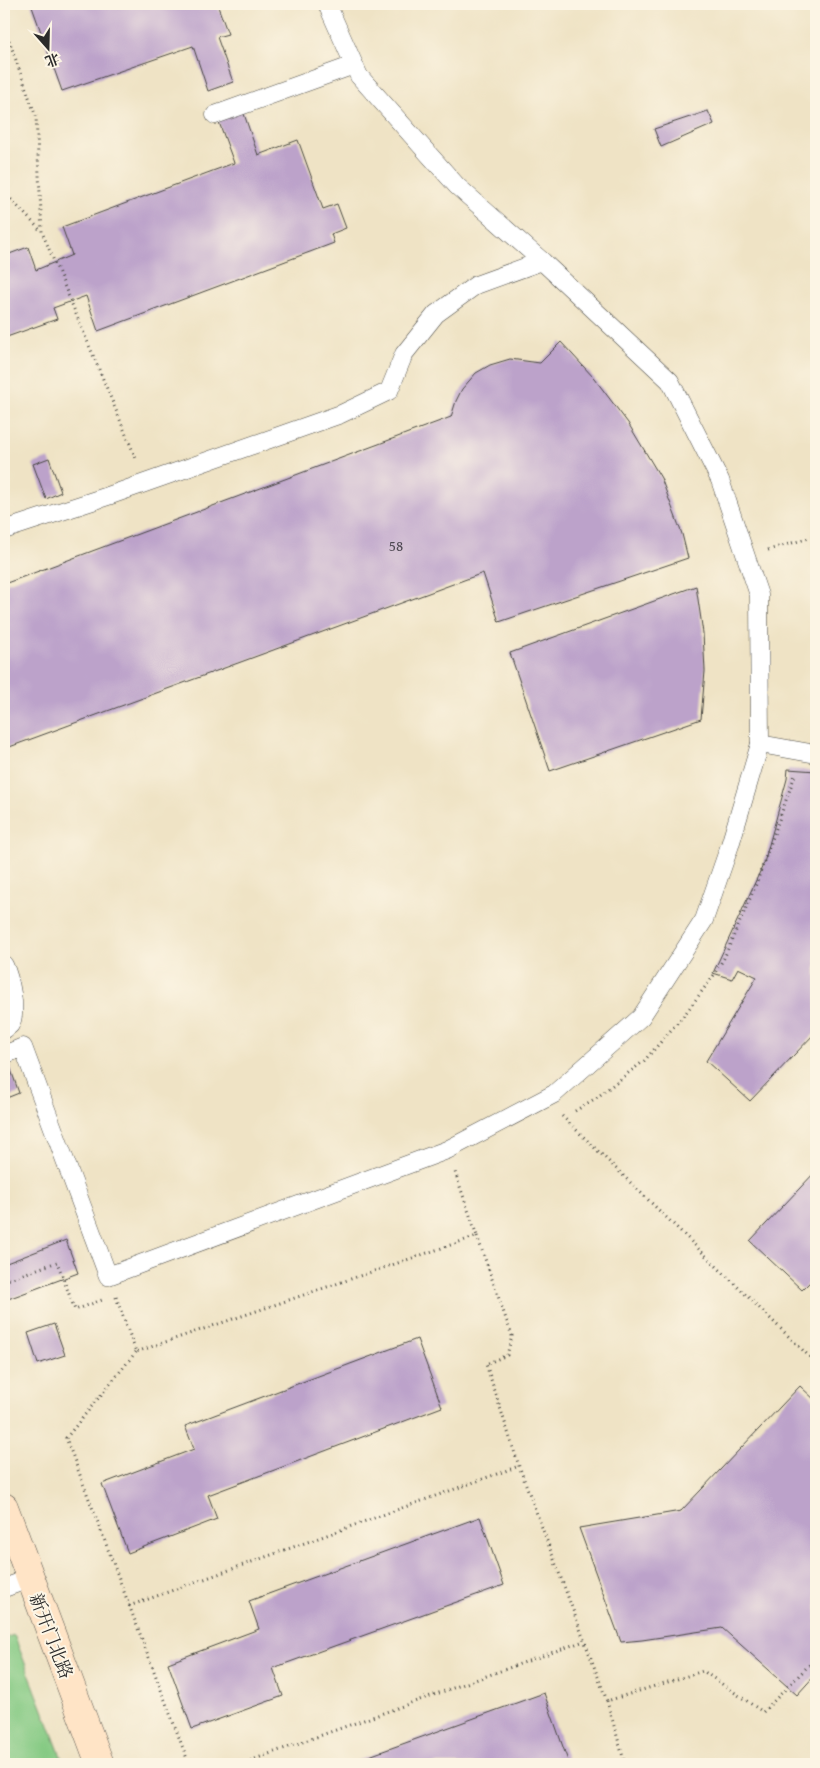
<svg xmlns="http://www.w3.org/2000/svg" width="820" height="1768" font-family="'Gentium Book Plus','Noto Serif SC',serif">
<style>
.green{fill:#86ca84;stroke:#587a58}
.building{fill:#bca2ca}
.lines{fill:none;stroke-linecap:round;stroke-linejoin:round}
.lane-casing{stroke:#484742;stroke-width:19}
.secondary-casing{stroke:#484742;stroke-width:29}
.path{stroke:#484742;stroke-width:3;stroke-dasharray:1 4;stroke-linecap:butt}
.lane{stroke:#fff;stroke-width:18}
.secondary{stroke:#ffe4c6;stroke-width:28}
.labels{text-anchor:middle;stroke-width:4;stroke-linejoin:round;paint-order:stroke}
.number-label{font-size:15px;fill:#4f4953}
.street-label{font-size:18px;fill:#2b2b2b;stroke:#fcf5e5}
</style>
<rect width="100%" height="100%" fill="#fcf5e5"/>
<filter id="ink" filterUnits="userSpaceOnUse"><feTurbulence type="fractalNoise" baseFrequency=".02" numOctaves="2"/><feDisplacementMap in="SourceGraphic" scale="10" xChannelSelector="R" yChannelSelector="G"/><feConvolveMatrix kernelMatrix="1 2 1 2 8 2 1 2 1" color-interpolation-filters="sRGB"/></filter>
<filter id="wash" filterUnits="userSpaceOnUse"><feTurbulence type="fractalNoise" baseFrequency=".0096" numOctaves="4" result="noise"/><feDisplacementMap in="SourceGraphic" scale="20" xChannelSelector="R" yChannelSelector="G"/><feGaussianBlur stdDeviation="1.12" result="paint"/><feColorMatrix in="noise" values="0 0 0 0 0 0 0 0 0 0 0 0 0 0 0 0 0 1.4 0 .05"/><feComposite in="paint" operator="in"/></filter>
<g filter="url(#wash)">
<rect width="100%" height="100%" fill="#efe3c5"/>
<polygon class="green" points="14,1635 64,1764 4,1764 4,1638"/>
<g id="blocks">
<g class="building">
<polygon points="31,4 217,4 228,34 217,37 233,82 208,91 193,46 62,91"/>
<polygon points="241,105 258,155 298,140 323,209 337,204 346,228 331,234 334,243 98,331 86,296 53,308 57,319 4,338 4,256 28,247 36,270 72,255 62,227 234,163 216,114"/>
<polygon points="708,111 714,124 661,147 654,129"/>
<polygon points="561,342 594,378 628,423 661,478 682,534 688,558 499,622 483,573 4,749 4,584 451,417 456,401 462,389 476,373 490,365 510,359 540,363"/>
<polygon points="49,458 61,492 46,499 33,464"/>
<polygon points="696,586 703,633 705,671 701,719 550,771 510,653"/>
<polygon points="788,769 816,771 815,788 816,788 816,1032 750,1101 706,1061 757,977 738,968 732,979 713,973 764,863 787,779"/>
<polygon points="10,1067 19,1093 4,1099 4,1069"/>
<polygon points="816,1171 816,1276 802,1290 750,1241"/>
<polygon points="66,1240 78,1273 8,1299 4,1287 4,1264"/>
<polygon points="54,1324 65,1355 38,1364 28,1333"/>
<polygon points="417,1339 442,1407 208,1495 217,1519 128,1553 102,1484 194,1449 185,1426"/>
<polygon points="800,1386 816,1401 816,1674 797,1695 722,1628 642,1640 621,1642 579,1528 681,1511"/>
<polygon points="480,1517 504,1585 273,1668 283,1696 192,1729 168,1663 259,1629 249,1601"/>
<polygon points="544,1693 568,1761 559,1764 347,1764"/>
</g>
</g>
</g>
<g filter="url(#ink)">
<use href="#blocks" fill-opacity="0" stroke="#484742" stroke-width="1"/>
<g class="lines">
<g class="lane-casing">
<g id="lane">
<polyline points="215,115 354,65"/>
<polyline points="4,530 108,496 341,414 389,391 404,354 436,314 476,285 542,261"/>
<polyline points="760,744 816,754"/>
<path d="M4 965C10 978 18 1012 10 1025 8 1027 6 1028 4 1030"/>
<polyline points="4,1055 23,1047 108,1276 447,1150 554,1094 641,1017 704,920 730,845 760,744 759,595 720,480 670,381 542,261 457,186 359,76 327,4"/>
<polyline points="4,1588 29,1579"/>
</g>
</g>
<g class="secondary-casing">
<polyline id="secondary" points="4,1507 100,1764"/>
</g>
<g class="path">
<polyline points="4,26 36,117 42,232 137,461"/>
<polyline points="4,192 41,231"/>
<polyline points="768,550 816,536"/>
<polyline points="575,1111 596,1098 644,1061 685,1014 714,975 724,958 755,887 795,775 796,775"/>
<polyline points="562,1116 816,1363"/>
<polyline points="477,1236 512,1336 507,1355 486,1364 519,1466 607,1701 703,1671 763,1712 816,1658"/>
<polyline points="4,1281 57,1262 75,1310 102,1300"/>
<polyline points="116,1297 136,1352 477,1236 455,1172"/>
<polyline points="136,1352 66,1438 189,1764"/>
<polyline points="129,1606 519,1466"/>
<polyline points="607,1701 625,1764"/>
<polyline points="241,1764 584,1641"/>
</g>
<use href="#lane" class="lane"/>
<use href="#secondary" class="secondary"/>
</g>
</g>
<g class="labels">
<g class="number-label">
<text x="396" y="551">58</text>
</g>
<g class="street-label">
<text transform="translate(51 1636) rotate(69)" y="6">新开门北路</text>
</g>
</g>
<rect width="820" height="1768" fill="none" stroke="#fcf5e5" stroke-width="20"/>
<g transform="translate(48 48) rotate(160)" stroke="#fcf5e5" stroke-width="4" paint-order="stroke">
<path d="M0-4L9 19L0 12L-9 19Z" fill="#2b2b2b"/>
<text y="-8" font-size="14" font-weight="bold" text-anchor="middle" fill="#2b2b2b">北</text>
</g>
</svg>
